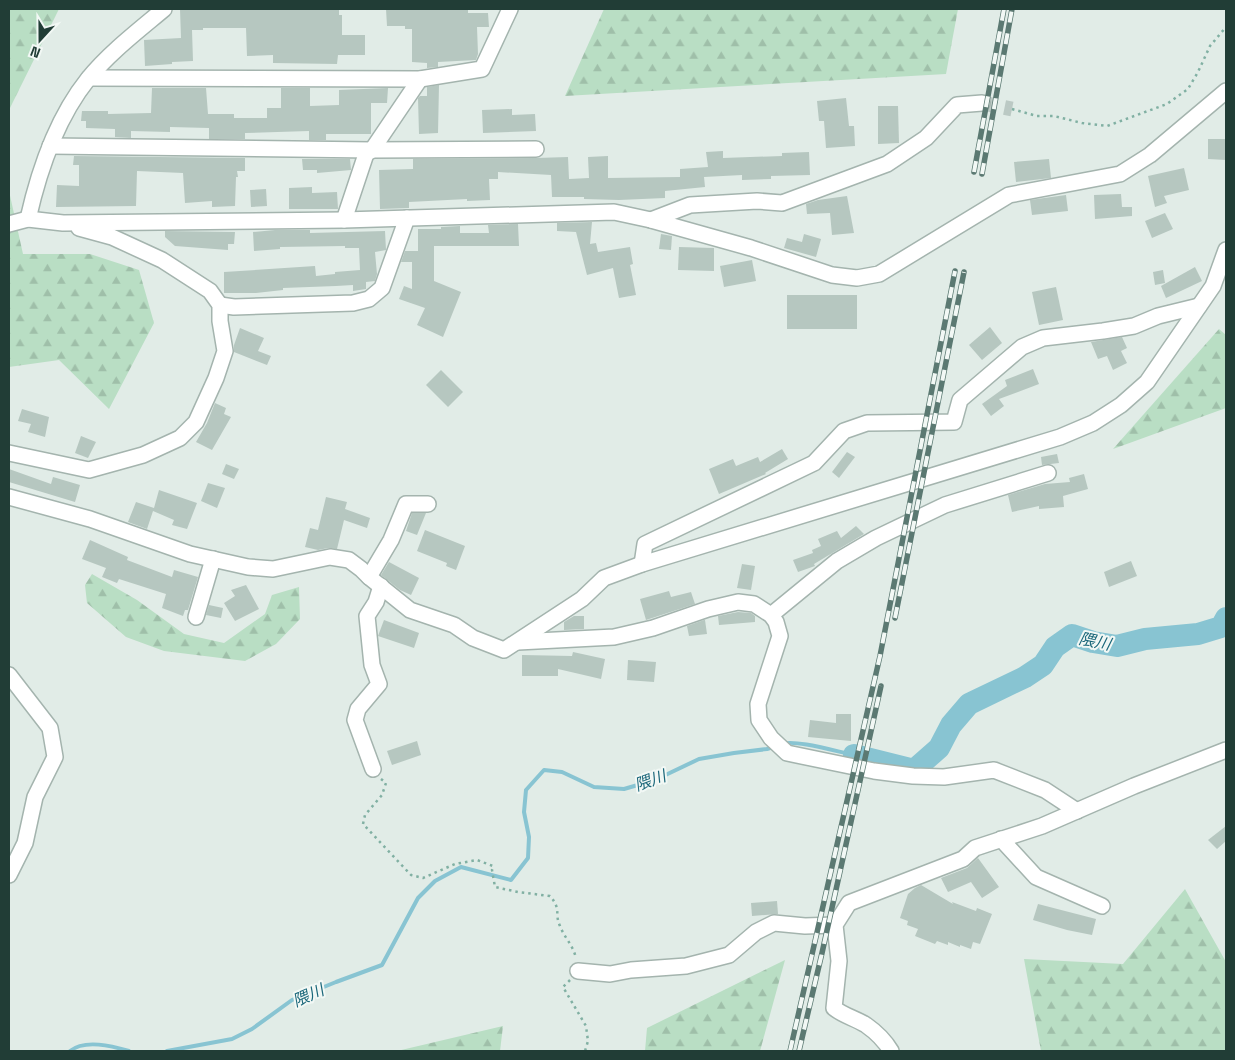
<svg xmlns="http://www.w3.org/2000/svg" width="1235" height="1060" font-family="'Space Grotesk','Noto Sans JP',sans-serif">
<style>
.forest{fill:url(#forest-firs)}
.lines{fill:none;stroke-linecap:round;stroke-linejoin:round}
.stream{stroke:#88c4d2;stroke-width:4}
.river{stroke:#88c4d2;stroke-width:22}
.building{fill:#b6c7c0}
.minor-tunnel{stroke:#bbc9c4;stroke-width:15;stroke-dasharray:15 8;stroke-linecap:butt}
.minor-casing{stroke:#a4b4ae;stroke-width:18}
.path{stroke:#81b0a3;stroke-width:2.5;stroke-dasharray:2.5 4;stroke-linecap:butt}
.minor{stroke:#fff;stroke-width:15}
.rail-casing{stroke:#5b7972;stroke-width:5.5}
.rail{stroke:#f2f8f5;stroke-width:4;stroke-dasharray:11;stroke-linecap:butt}
.labels{text-anchor:middle;stroke-width:4;stroke-linejoin:round;paint-order:stroke}
.water-label{font-size:16px;font-style:italic;fill:#1a677a;stroke:#f2f8f5}
</style>
<defs>
<pattern id="forest-firs" width="22" height="20" patternUnits="userSpaceOnUse" patternTransform="scale(1.25)"><rect width="22" height="20" fill="#b9dec4"/><path d="M5 1l3.5 6h-7zM16 11l3.5 6h-7z" fill="#9fbfa9"/></pattern>
</defs>
<rect width="100%" height="100%" fill="#e1ece7"/>
<g class="forest">
<polygon points="9,9 59,9 9,110"/>
<polygon points="604,9 958,9 946,74 565,96"/>
<polygon points="9,191 23,254 90,254 139,270 154,323 109,409 59,360 9,367"/>
<polygon points="1219,329 1226,335 1226,408 1113,449"/>
<polygon points="92,574 137,600 184,634 224,643 265,614 272,595 299,587 300,619 276,644 245,661 164,651 126,637 87,603 85,585"/>
<polygon points="1185,889 1226,962 1226,1051 1041,1051 1024,959 1123,964"/>
<polygon points="785,960 760,1051 645,1051 647,1028"/>
<polygon points="503,1026 500,1051 397,1051"/>
</g>
<g class="lines">
<g class="stream">
<path d="M782 744C795 739 838 752 854 755"/>
<path d="M70 1051C85 1039 112 1046 129 1051"/>
<polyline points="167,1051 232,1039 252,1029 292,1000 336,982 382,965 418,898 435,881 461,867 511,880 528,858 529,837 524,812 526,790 544,770 562,772 594,787 624,789 655,780 699,759 734,753 767,749 776,746"/>
</g>
<polyline class="river" points="854,755 914,770 939,748 951,725 969,704 1025,677 1043,665 1055,647 1072,635 1093,642 1117,646 1145,639 1198,634 1221,627 1226,618"/>
</g>
<g class="building">
<polygon points="180,9 339,9 339,15 342,15 342,35 365,35 365,55 338,55 337,64 273,63 273,55 247,56 246,28 203,28 203,30 192,30 193,61 172,62 172,64 145,66 144,40 181,38"/>
<polygon points="386,9 468,9 468,13 488,13 489,27 477,27 478,54 476,60 438,62 438,67 427,68 427,63 412,62 412,29 405,29 405,26 387,26"/>
<polygon points="439,85 438,133 419,134 418,98 420,96 427,96 427,87"/>
<polygon points="152,88 206,88 208,114 234,114 234,118 267,118 267,108 281,108 281,88 310,88 310,106 339,105 339,90 388,88 387,103 371,103 371,134 326,134 326,140 309,140 309,131 245,133 245,139 209,139 209,128 170,127 170,132 131,131 131,138 115,137 115,129 86,128 86,121 81,121 82,111 108,111 108,114 151,113"/>
<polygon points="846,98 849,126 854,126 855,146 826,148 824,121 819,121 817,101"/>
<polygon points="878,106 898,106 899,143 878,144"/>
<polygon points="512,109 512,115 535,114 536,131 483,133 482,110"/>
<polygon points="1208,139 1226,139 1226,160 1208,159"/>
<polygon points="723,151 723,158 782,156 782,153 809,152 810,175 771,176 771,179 742,180 742,175 704,177 705,187 665,191 665,198 619,200 584,199 584,197 552,197 551,175 498,172 498,179 489,179 490,200 467,201 467,199 409,202 409,208 380,209 379,170 413,169 413,159 536,158 568,157 569,179 589,178 588,157 608,156 608,178 680,177 680,169 708,167 706,152"/>
<polygon points="74,156 245,158 245,171 237,171 238,177 236,177 235,206 212,207 212,201 185,203 183,173 137,171 136,206 56,207 57,185 79,186 79,165 73,165"/>
<polygon points="302,159 350,159 351,170 317,173 317,170 303,170"/>
<polygon points="1049,159 1051,178 1016,182 1014,162"/>
<polygon points="1184,168 1189,190 1164,196 1167,203 1155,207 1148,176"/>
<polygon points="312,187 312,193 337,192 338,209 289,209 289,188"/>
<polygon points="266,189 267,206 251,207 250,190"/>
<polygon points="1121,194 1122,207 1132,207 1132,216 1095,219 1094,195"/>
<polygon points="1066,195 1068,211 1032,215 1030,200"/>
<polygon points="847,196 854,233 832,235 830,213 807,214 806,204 818,200"/>
<polygon points="1165,213 1173,229 1152,238 1145,221"/>
<polygon points="592,222 590,244 596,243 598,252 630,247 633,264 630,265 636,295 619,298 613,268 587,275 576,232 557,231 557,223"/>
<polygon points="518,224 519,246 434,246 434,281 461,292 443,337 417,325 425,308 399,299 404,286 412,289 412,262 401,262 405,251 418,251 418,229 441,229 441,227 460,226 460,233 489,233 488,225"/>
<polygon points="275,230 310,230 310,233 385,231 386,250 375,252 377,274 375,281 366,282 366,289 353,291 353,285 336,286 283,288 283,290 256,293 224,293 224,272 315,266 316,276 335,274 335,272 360,270 359,248 345,248 345,246 280,247 280,249 254,251 253,232"/>
<polygon points="165,231 235,232 234,244 228,244 228,250 175,246 165,237"/>
<polygon points="661,234 672,236 671,250 659,249"/>
<polygon points="804,234 821,239 816,257 784,248 787,238 802,242"/>
<polygon points="679,247 714,248 714,271 678,270"/>
<polygon points="752,260 756,281 724,287 720,266"/>
<polygon points="1195,267 1202,281 1166,298 1161,286"/>
<polygon points="1163,270 1165,283 1155,285 1153,272"/>
<polygon points="1056,287 1063,320 1039,325 1032,292"/>
<rect x="787" y="295" width="70" height="34"/>
<polygon points="990,327 1002,343 982,360 969,345"/>
<polygon points="240,328 264,338 258,351 271,356 267,365 234,352 234,345"/>
<polygon points="1122,337 1127,348 1121,351 1127,363 1113,370 1107,356 1098,359 1091,342"/>
<polygon points="1033,369 1039,384 999,399 1004,406 991,416 982,404 1007,386 1005,380"/>
<polygon points="441,370 463,392 448,407 426,385"/>
<polygon points="215,403 226,408 224,414 231,417 212,450 196,442 207,423"/>
<polygon points="22,409 49,417 45,437 28,432 31,424 18,421"/>
<polygon points="81,436 96,442 88,458 75,453"/>
<polygon points="782,449 788,459 765,473 766,474 719,494 709,469 733,459 736,466 758,457 760,462"/>
<polygon points="847,452 855,457 839,478 832,472"/>
<polygon points="1057,454 1059,463 1042,465 1041,457"/>
<polygon points="226,464 239,469 234,479 222,474"/>
<polygon points="9,469 51,484 53,477 80,485 75,502 9,482"/>
<polygon points="1084,474 1088,489 1063,496 1064,507 1039,509 1039,506 1012,512 1008,495 1045,484 1070,482 1069,478"/>
<polygon points="208,483 225,488 217,508 201,501"/>
<polygon points="159,490 197,503 187,529 172,525 174,520 153,511 147,529 128,522 136,502 154,508"/>
<polygon points="326,497 347,502 345,509 370,518 367,528 344,520 337,549 328,548 318,550 305,547 310,528 318,530"/>
<polygon points="412,513 426,513 417,535 406,531"/>
<polygon points="856,526 864,534 814,564 815,566 798,572 793,560 813,553 812,550 821,546 818,539 837,531 841,538"/>
<polygon points="425,530 465,546 456,570 446,566 447,563 417,551"/>
<polygon points="90,540 128,557 127,560 172,577 174,570 198,577 188,610 185,610 183,616 162,608 166,594 119,579 117,583 102,577 106,568 82,559"/>
<polygon points="1131,561 1137,576 1109,587 1104,572"/>
<polygon points="389,562 419,578 411,595 400,590 381,575"/>
<polygon points="742,564 755,566 751,590 737,588"/>
<polygon points="246,585 259,609 235,621 224,603 235,596 231,590"/>
<polygon points="669,591 671,597 691,592 695,604 646,620 640,599"/>
<polygon points="209,605 223,608 221,618 206,615"/>
<polygon points="738,612 751,613 755,616 755,622 719,625 718,616"/>
<polygon points="574,616 584,616 584,629 564,630 564,622"/>
<polygon points="384,620 419,633 414,648 378,636"/>
<polygon points="704,620 705,620 707,634 689,636 687,626"/>
<polygon points="573,652 605,659 601,679 558,669 558,676 522,676 522,655 572,656"/>
<polygon points="628,660 656,662 654,682 627,680"/>
<polygon points="836,714 851,714 851,741 808,737 810,720 836,723"/>
<polygon points="417,741 421,755 392,765 387,751"/>
<polygon points="1226,826 1226,841 1217,849 1208,840"/>
<polygon points="978,858 999,887 982,898 971,882 948,892 941,878 967,868"/>
<polygon points="921,885 953,904 952,902 976,911 977,908 992,914 980,944 973,942 971,949 960,945 960,947 948,942 948,945 937,941 935,944 915,936 918,929 907,925 908,921 900,918 908,894 915,888"/>
<polygon points="777,901 778,914 752,916 751,903"/>
<polygon points="1038,904 1096,919 1092,935 1067,930 1033,920"/>
</g>
<g class="lines">
<polyline class="minor-tunnel" points="982,103 1012,109"/>
<g class="minor-casing">
<g id="minor">
<polyline points="89,78 420,79 482,69 510,9"/>
<polyline points="50,146 372,150 536,149"/>
<path d="M28 219C39 170 56 119 88 79 109 53 139 30 164 9"/>
<polyline points="344,220 366,154 372,150 420,79"/>
<polyline points="651,220 690,205 757,201 782,203 887,164 926,138 957,105 982,103"/>
<polyline points="9,224 28,219 63,223 344,220 614,212 651,220 751,248 832,275 857,278 879,274 1009,195 1120,174 1150,155 1226,91"/>
<polyline points="220,305 234,307 353,303 369,299 382,288 407,218"/>
<polyline points="9,453 89,470 143,455 180,438 196,422 216,378 225,351 220,321 220,305 210,291 162,260 112,237 79,228"/>
<polyline points="9,497 90,519 190,554 248,567 273,569 330,557 349,560 361,569 369,577 410,610 454,625 473,638 504,650 582,599 604,578 642,564 1060,437 1093,423 1121,405 1147,382 1213,286 1226,250"/>
<polyline points="642,564 645,544 814,463 844,431 867,423 954,422 960,400 1022,347 1043,338 1103,331 1134,326 1158,316 1199,306"/>
<polyline points="369,577 391,540 406,504 428,504"/>
<polyline points="771,615 837,561 876,538 945,505 1048,473"/>
<polyline points="196,617 213,559"/>
<polyline points="518,642 614,637 653,628 708,609 738,602 754,604 771,615 776,622 780,636 758,704 759,720 771,738 787,753 874,771 913,776 944,777 994,770 1045,790 1077,811"/>
<polyline points="9,675 50,728 55,757 35,797 25,843 9,875"/>
<polyline points="373,769 355,720 358,709 379,684 372,665 367,616 376,602 381,586"/>
<polyline points="1001,839 1036,877 1102,906"/>
<polyline points="578,971 610,974 631,970 686,966 729,955 756,932 774,923 805,926 835,925"/>
<path d="M891 1051C885 1041 876 1032 866 1025 855 1018 844 1016 834 1008L839 961 835 925 849 903 963 859 975 848 1042 826 1134 786 1226 750"/>
</g>
</g>
<g class="path">
<polyline points="1012,109 1037,116 1054,116 1082,123 1107,126 1167,104 1188,89 1198,72 1210,46 1226,27"/>
<path d="M381 779 386 783 382 795 365 815 363 824 411 875 423 878 455 864 477 860 493 866 492 870 495 887 518 892 550 896C562 910 554 913 560 926 564 937 573 945 576 958"/>
<polyline points="570,980 563,987 586,1026 588,1041 585,1051"/>
</g>
<use href="#minor" class="minor"/>
<g class="rail-casing">
<g id="rail">
<polyline points="974,172 1004,9"/>
<polyline points="982,174 1012,9"/>
<polyline points="895,618 964,272"/>
<polyline points="790,1051 880,656 955,271"/>
<polyline points="799,1051 822,953 881,686"/>
</g>
</g>
<use href="#rail" class="rail"/>
</g>
<g class="labels">
<g class="water-label">
<text transform="translate(1095 641) rotate(12)" y="6">隈川</text>
<text transform="translate(650 780) rotate(-20)" y="6">隈川</text>
<text transform="translate(308 995) rotate(-24)" y="6">隈川</text>
</g>
</g>
<rect width="1235" height="1060" fill="none" stroke="#213d36" stroke-width="20"/>
<g transform="translate(40 40) rotate(201)" stroke="#f2f8f5" stroke-width="4" paint-order="stroke">
<path d="M0-4L9 19L0 12L-9 19Z" fill="#213d36"/>
<text y="-8" font-size="14" font-weight="bold" text-anchor="middle" fill="#213d36">N</text>
</g>
</svg>
